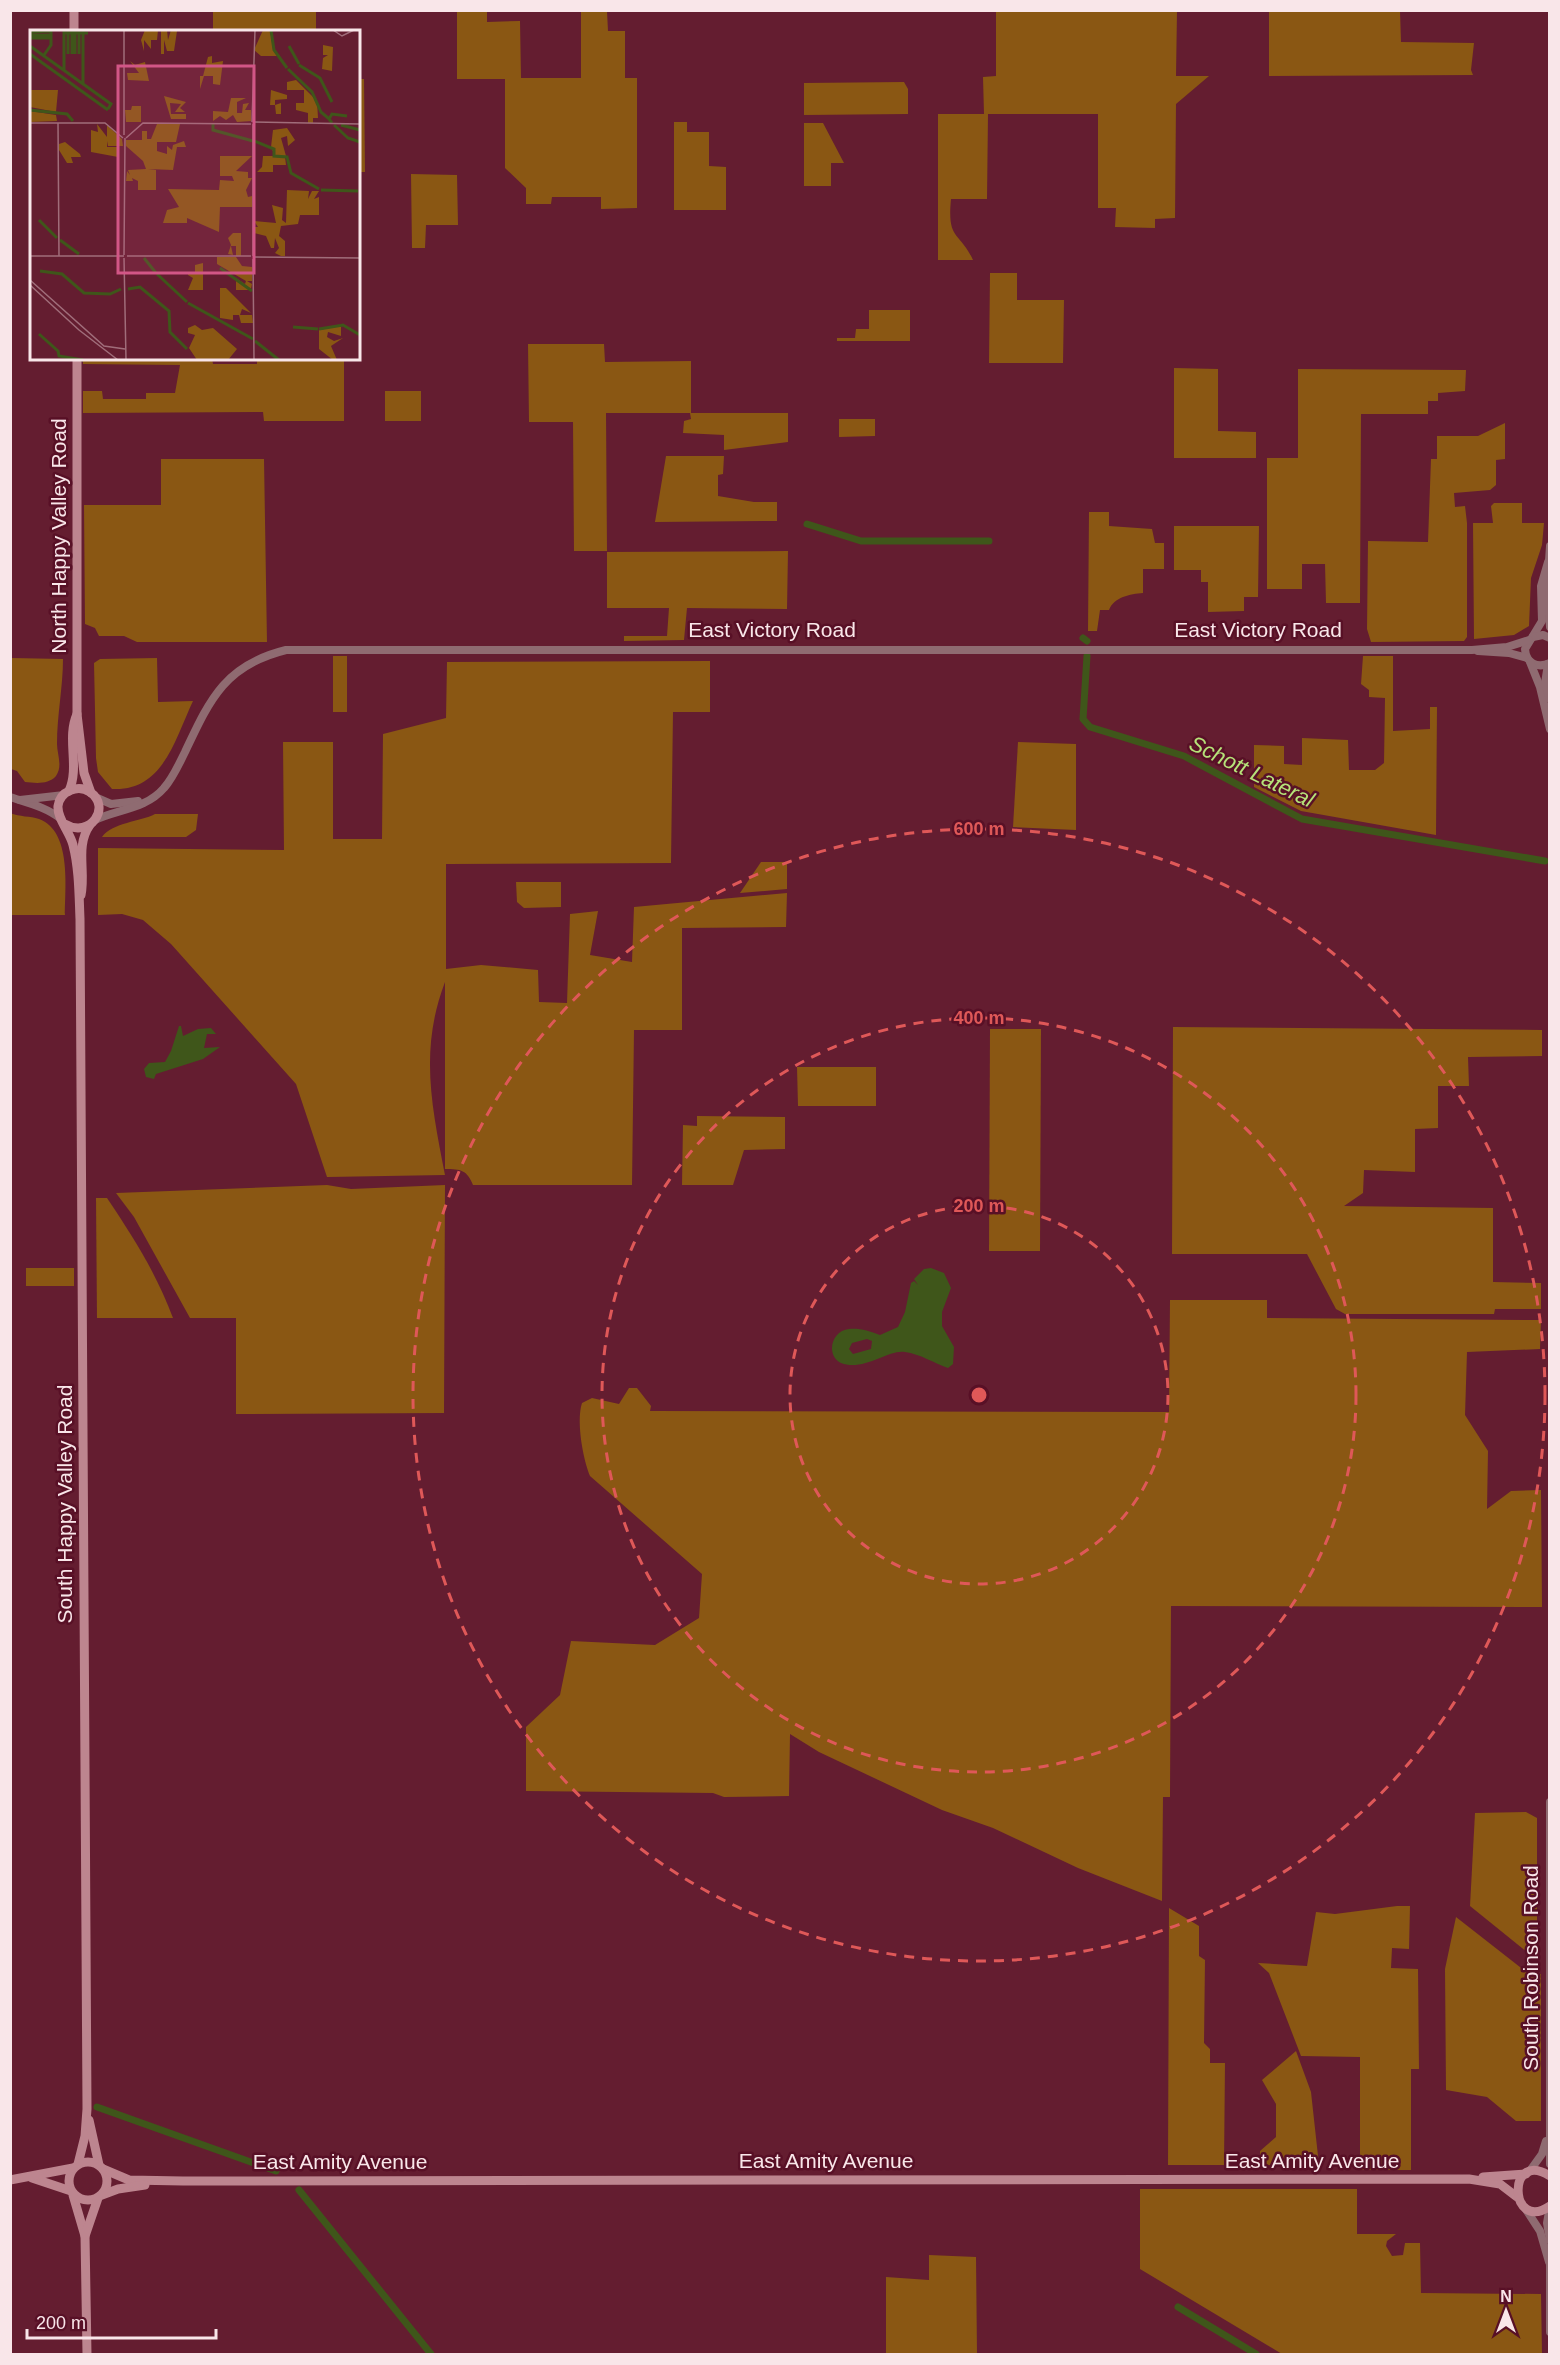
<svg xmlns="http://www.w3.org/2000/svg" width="1560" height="2365" font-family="Helvetica,sans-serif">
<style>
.green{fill:#8a5713}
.water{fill:#3f561a;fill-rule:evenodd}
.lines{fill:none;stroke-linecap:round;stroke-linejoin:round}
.canal{stroke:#3f561a;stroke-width:7}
.tertiary{stroke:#8f6b71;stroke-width:8}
.secondary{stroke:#bd858f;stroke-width:9}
.ring{fill:none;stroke:#df5858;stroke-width:3;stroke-dasharray:10 8}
.labels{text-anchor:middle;stroke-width:5;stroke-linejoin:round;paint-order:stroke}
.street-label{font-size:21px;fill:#f9e6e9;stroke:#581026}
.water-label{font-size:22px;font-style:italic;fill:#b6e379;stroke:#581026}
.inset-river{fill:none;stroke:#3f561a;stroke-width:3}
.inset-road{fill:none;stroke:#a06d7a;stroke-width:1.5}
.view{fill:#d25686;fill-opacity:0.15;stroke:#d25686;stroke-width:3}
.inset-edge{fill:none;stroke:#f9e6e9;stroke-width:3}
.centre{fill:#df5858;stroke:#581026;stroke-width:3}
.ring-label{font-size:18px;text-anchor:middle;font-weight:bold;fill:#df5858;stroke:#581026;stroke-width:5;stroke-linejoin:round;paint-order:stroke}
</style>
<rect width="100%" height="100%" fill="#641d30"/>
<g class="green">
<rect x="213" y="11" width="103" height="20"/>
<polygon points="457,11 487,11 487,22 520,21 521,78 581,78 581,11 607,11 608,31 625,31 625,78 637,78 637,208 601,209 601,197 552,197 551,204 526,204 526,188 505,168 505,79 457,79"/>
<path d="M996 11H1177L1176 76H1209L1176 104 1175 218 1155 219V228L1115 227 1116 208H1098V114H988L987 199H951C947 241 959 230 973 260H938V114H984L983 77 996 76Z"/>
<polygon points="1269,11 1400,11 1401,42 1474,43 1471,70 1473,75 1269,76"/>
<polygon points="359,79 364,79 365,172 359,172"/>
<polygon points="904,82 908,89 908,114 804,115 804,83"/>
<polygon points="674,122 687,122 687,132 709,132 709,166 726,167 726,210 674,210"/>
<polygon points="804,123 823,123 844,163 831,163 831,186 804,186"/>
<polygon points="411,174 457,175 458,225 426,225 425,248 412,248"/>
<polygon points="990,273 1017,273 1017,300 1064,300 1063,363 989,363"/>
<polygon points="869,310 910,310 910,341 837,341 837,338 855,338 856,329 869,329"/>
<polygon points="528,344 604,344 605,362 691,361 691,413 788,413 788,442 724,450 724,435 683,433 684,421 691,419 690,413 606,413 607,551 574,551 573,422 529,422"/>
<polygon points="212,358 213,364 257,364 257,358 344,359 344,421 264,421 263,412 83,413 83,391 102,391 103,399 146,399 146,393 175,393 180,365 83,364 83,359"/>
<polygon points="1174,368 1218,369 1218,431 1256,432 1256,458 1174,458"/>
<polygon points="1298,369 1466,370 1465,391 1438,393 1438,401 1428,401 1428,414 1361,414 1360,603 1326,603 1325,564 1302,564 1302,589 1267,589 1267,458 1298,458"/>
<rect x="385" y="391" width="36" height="30"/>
<polygon points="839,419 875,419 875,436 839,437"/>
<polygon points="1505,423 1505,459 1496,460 1496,485 1490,490 1454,493 1455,507 1465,506 1467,523 1467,637 1464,641 1371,642 1367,629 1368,541 1428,542 1431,459 1437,459 1437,436 1478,436"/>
<polygon points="666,456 724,456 723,474 718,475 718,496 754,502 777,502 777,521 655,522"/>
<polygon points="161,459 264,459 267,642 137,642 124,636 99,636 95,628 85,624 84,505 161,505"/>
<polygon points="1494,503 1522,503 1522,523 1544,523 1542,545 1531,578 1529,626 1514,635 1474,639 1473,523 1493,523 1491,506"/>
<path d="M1089 512H1109V526L1152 529 1155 543H1164V569H1143V593C1130 594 1114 597 1109 610H1100L1097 631H1088Z"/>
<polygon points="1174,526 1259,526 1258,597 1244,597 1244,611 1208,612 1208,582 1201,582 1201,570 1174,570"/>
<polygon points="788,551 787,609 687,608 684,640 624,641 624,636 667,636 669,608 607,608 607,552"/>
<rect x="333" y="656" width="14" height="56"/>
<polygon points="1363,656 1393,656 1393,731 1430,729 1430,707 1437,707 1436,835 1301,811 1254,787 1254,745 1284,746 1284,764 1302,765 1302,738 1348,740 1349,770 1375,770 1384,763 1385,698 1369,697 1369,690 1361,684"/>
<path d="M11 658 63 659C63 687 57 715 57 744 57 754 63 766 56 776 48 785 35 783 25 782L17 771 11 769Z"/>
<path d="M157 658 158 702 193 701C175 739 163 792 112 789L98 772 96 758 94 663 100 659Z"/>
<path d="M710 661V712H673L671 863 446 864V969L481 965 538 970 539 1002 567 1003 570 914 598 911 590 955 632 962 634 907 787 893 786 927 682 928V1030H634L632 1185H473C467 1170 461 1169 445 1169V982C419 1050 432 1107 445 1175L327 1177 296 1084 171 944 143 920 122 914 98 915V848L284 850 283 742H333V839H382L383 734 446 718 447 662Z"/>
<polygon points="1018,742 1076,744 1076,830 1013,827"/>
<path d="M10 813C20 817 30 816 39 819 72 831 65 888 65 915H11Z"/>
<path d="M155 814H198L196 830 186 837H102C113 822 140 822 155 814Z"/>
<polygon points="761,862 787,862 787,889 740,893"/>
<polygon points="516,882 561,882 561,907 524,908 517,902"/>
<polygon points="1173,1027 1542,1030 1542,1056 1468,1057 1469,1086 1438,1086 1438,1128 1415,1129 1415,1172 1364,1170 1363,1193 1344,1206 1493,1208 1493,1282 1541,1283 1541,1309 1495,1309 1494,1314 1345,1314 1336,1309 1307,1254 1172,1254"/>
<polygon points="990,1029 1041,1029 1040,1251 989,1251"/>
<polygon points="797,1067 876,1067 876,1106 798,1106"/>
<polygon points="697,1116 785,1117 785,1149 744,1150 733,1185 682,1185 683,1125 697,1126"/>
<polygon points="327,1185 351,1189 445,1185 444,1413 236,1414 236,1318 190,1318 134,1217 116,1193"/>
<path d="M96 1198H107C135 1240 155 1271 173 1318H97Z"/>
<rect x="26" y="1268" width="48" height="18"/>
<path d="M1170 1300H1267V1318L1541 1320 1540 1349 1467 1352 1465 1415 1488 1451 1487 1509 1511 1491 1541 1490 1542 1607 1171 1606 1170 1797H1163L1162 1901 1078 1868 993 1828 942 1810 819 1752 790 1734 789 1796 724 1797 713 1793 526 1791V1727L560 1695 571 1641 655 1645 699 1618 702 1574 590 1476C583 1459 576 1421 582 1403L592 1398 619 1404 629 1388H637L651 1406 650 1411 1169 1412Z"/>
<polygon points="1526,1812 1537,1818 1537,1957 1533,1957 1470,1906 1475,1813"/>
<polygon points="1397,1906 1410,1906 1409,1949 1392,1948 1391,1968 1418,1969 1419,2069 1411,2069 1411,2170 1360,2170 1360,2057 1301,2056 1269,1973 1258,1963 1307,1966 1316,1912 1335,1914"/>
<polygon points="1169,1908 1199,1926 1199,1956 1205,1960 1204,2043 1210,2049 1210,2063 1225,2063 1224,2165 1168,2165"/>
<polygon points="1456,1917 1529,1974 1541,1974 1541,2121 1516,2121 1487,2097 1446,2090 1445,1969"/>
<polygon points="1296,2051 1311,2092 1319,2165 1260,2165 1260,2151 1276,2137 1276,2104 1262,2080"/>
<polygon points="1140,2189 1357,2189 1357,2234 1396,2234 1387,2241 1386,2246 1392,2256 1403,2255 1405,2243 1420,2243 1421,2293 1541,2294 1542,2354 1282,2354 1140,2269"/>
<polygon points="929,2255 976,2257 977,2354 886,2354 886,2277 929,2280"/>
</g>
<g class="water">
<polygon points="179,1026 181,1026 183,1036 198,1029 211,1028 216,1034 207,1034 204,1048 220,1047 203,1059 156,1074 154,1079 146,1077 144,1069 149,1063 165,1062 171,1051"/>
<path d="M931 1268 944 1273 951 1288 942 1312V1326L954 1347 953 1364 948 1368C934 1363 920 1354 905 1352 889 1349 863 1372 841 1363 825 1355 832 1330 849 1329 860 1328 869 1331 880 1335L898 1327 905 1312 911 1283 914 1281 918 1285 914 1279 924 1269ZM867 1339 872 1341 871 1349 853 1354 849 1349 852 1343Z"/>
</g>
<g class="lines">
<g class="canal">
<polyline points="807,524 861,541 989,541"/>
<polyline points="1083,638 1087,641"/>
<polyline points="1087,656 1083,719 1090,727 1184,756 1302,819 1545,861"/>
<polyline points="97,2107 276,2171"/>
<polyline points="299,2190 431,2354"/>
<polyline points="1178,2307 1256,2354"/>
</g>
<g class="tertiary">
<polyline points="1550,546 1547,590 1550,627"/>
<path d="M1548 562 1541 586 1542 621 1525 649C1526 663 1537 669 1550 663"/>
<polyline points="1533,637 1543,635 1550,638"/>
<polyline points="1478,651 1509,653 1527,658"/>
<polyline points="1530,662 1540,687 1550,729"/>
<polyline points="1548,664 1545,683 1550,699"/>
<path d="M10 797C28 803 46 807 61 819"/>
<polyline points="95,797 111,804 138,801"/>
<polyline points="20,800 64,795"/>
<path d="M95 820C119 809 146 809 164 788 173 778 179 764 185 752 210 699 225 665 286 650H1472L1507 647 1529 640"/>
<polyline points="1550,1802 1550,2164"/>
<polyline points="1529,2172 1542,2154 1546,2141"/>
<polyline points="1550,2206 1547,2223 1550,2240"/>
<polyline points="1525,2208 1540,2231 1549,2262"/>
<polyline points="1550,2259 1550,2332"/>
</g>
<g class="secondary">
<polyline points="74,10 74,32"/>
<polyline points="77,358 77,714 84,773 91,793"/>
<path d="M69 791C80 766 66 739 77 714"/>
<path d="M65 824C90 839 112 807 90 792 78 784 60 791 58 806 57 819 70 832 73 845 79 868 79 895 80 919L87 2109 85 2136 78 2164"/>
<path d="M81 895C86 871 75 846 90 825"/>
<polyline points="89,2120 99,2165"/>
<circle cx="88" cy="2181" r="19"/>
<polyline points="103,2169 129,2180 183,2181 1469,2179 1500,2184 1517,2197"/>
<path d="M1550 2176C1506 2148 1509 2234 1550 2206"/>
<polyline points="1483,2177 1526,2174"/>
<polyline points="32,2178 71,2191"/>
<polyline points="10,2180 73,2168"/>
<polyline points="73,2195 85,2236"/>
<polyline points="102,2195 118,2189 145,2185"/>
<polyline points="87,2354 85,2236 98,2198"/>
</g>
</g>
<g class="ring">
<circle cx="979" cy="1395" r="189"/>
<circle cx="979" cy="1395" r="377"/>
<circle cx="979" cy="1395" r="566"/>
</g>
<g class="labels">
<g class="street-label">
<text transform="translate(59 536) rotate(-90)" y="7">North Happy Valley Road</text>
<text x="772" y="637">East Victory Road</text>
<text x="1258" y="637">East Victory Road</text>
<text transform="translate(65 1504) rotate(-90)" y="7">South Happy Valley Road</text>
<text transform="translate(1531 1968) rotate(-90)" y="7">South Robinson Road</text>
<text x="826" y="2168">East Amity Avenue</text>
<text x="1312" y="2168">East Amity Avenue</text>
<text x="340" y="2169">East Amity Avenue</text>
</g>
<g class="water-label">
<text transform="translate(1252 771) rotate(26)" y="8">Schott Lateral</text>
</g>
</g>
<g transform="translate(30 30)">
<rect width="330" height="330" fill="#641d30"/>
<path d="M115 0H128L127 10H121V19L114 10V21L111 10ZM131 0H137L138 10 141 0 147 1 144 21H137L134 10V24H131ZM233 0H240L243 19 250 26H231L224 20ZM293 15 303 17 302 41 292 39 293 28 298 25H293ZM182 26V33L193 31 190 55 183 54V46H174L170 59V46H173L178 27ZM100 31 105 35 115 32 119 51 98 50 97 43H109ZM266 50 287 71 288 88H283V93H278V83L266 80V73H274V60H257V52ZM0 60H28L26 82 0 77ZM241 60 257 65V69L245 70V75L251 73V84H246L245 75H240ZM134 66 156 72 150 78 155 82H145L151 74 140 73 141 84H156V89H141ZM201 68H216L207 72V83H212L213 74 219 73 215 80H221V91L207 92 203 85 196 90 190 86 183 91V81L198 82ZM102 76H111V92H96L95 80H101ZM0 81 26 85 27 91 0 92ZM67 94 77 107V95L92 109 93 116H78L77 111V117H88V127L61 122V100L68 102ZM127 94H150L146 112H127V121L137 124V116L142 120 143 115 154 111 156 117H147L143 140 118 139 126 140V160H108V151L102 148 103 151H96L97 141 100 145 98 140 116 139 113 131 96 116V110H112V101H117V109H121ZM257 98 265 110 258 116 257 106 251 108 256 126H249L255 127 256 135H243V142H227L232 137 233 126H245L241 117 243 100ZM35 112 50 124 51 127H41L43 133H37L29 120V114ZM190 126H222L206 141 218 142V148H222L216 160 218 167 222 166V177H190L189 202 157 188V193H133L137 180 149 177 138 159 189 160 190 150 204 151 202 146H190ZM257 160 279 161 278 169 282 161H289L284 169 289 167V185H270L268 194 251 196 249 206 255 211V226H251L245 223 249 218 245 208 244 218H241L236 206 224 203V197H228L224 191 246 193 242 175 253 178 252 190 256 193ZM203 203H211V226H206V216H201L203 225 198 224 201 215 198 208ZM187 227H206L212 236 222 237V251H217L222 254 221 259 218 257 221 260H206V248L215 254 216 251 187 234ZM173 233V260H158L163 248 158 245V252V243H165V235ZM190 258H196L221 283 212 279 210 285H222L223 293H211L209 285H203V290L190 288ZM165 295 172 300 183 298 207 319 198 330H167L159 318 165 305 158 303V298ZM311 296V306L298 302 297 307 304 311 313 308 301 316 307 330H303L289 319V300Z" fill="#8a5713"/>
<path class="inset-river" d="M34 0V40M38 0V24M42 0V24M45 0V24M49 0V24M241 0 244 20 257 38M0 2 20 1M35 3H58M0 5H20M0 8H20M0 16 81 74 78 79M259 16 269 34M0 24 78 80M14 25 21 15V0M269 35 290 48 302 72M258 39 282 62 291 82 298 88M53 53V0M0 80 37 84 43 91M183 93V100L223 111M302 93 299 89 302 84 317 86M304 95 318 108 330 112M311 95 330 100M224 111 244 119V126L257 127 261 143 289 159M291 160 328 161M9 190 27 208M30 210 49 224M114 228 126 243M190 238 222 261M10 241 32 244 54 263 80 264 91 259M127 244 157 272M98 259 110 257 139 281 140 302 157 319M158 273 223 309M263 297 288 299M289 299 313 295 330 305M9 304 28 321 29 326 53 330M225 311 249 330"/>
<path class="inset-road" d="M303 0 312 6 324 0M222 92 225 0M223 92 330 94M0 93H75L93 108M28 93 29 226M223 94V226M94 105V0M96 108 113 93 221 94M94 225 95 108M0 226H94M97 226H221M223 227 330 228M94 228 96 330M223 229 224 330M0 250 74 316 95 319M0 255 49 300 88 330"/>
<path class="view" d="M88 36H224V243H88Z"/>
<rect width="330" height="330" class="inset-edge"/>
</g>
<circle cx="979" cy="1395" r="9" class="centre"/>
<g class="ring-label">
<text x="979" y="835">600 m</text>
<text x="979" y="1024">400 m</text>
<text x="979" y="1212">200 m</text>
</g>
<rect width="1560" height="2365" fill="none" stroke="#f9e6e9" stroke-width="24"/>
<g transform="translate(1506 2311)" stroke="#581026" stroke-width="4.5" paint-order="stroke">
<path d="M0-4.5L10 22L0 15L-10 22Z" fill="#f9e6e9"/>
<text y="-9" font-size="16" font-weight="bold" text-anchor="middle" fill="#f9e6e9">N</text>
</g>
<path d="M27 2329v9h189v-9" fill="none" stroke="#f9e6e9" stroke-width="3"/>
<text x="36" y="2329" font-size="18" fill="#f9e6e9" stroke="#581026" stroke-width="4.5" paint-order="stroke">200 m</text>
</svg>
